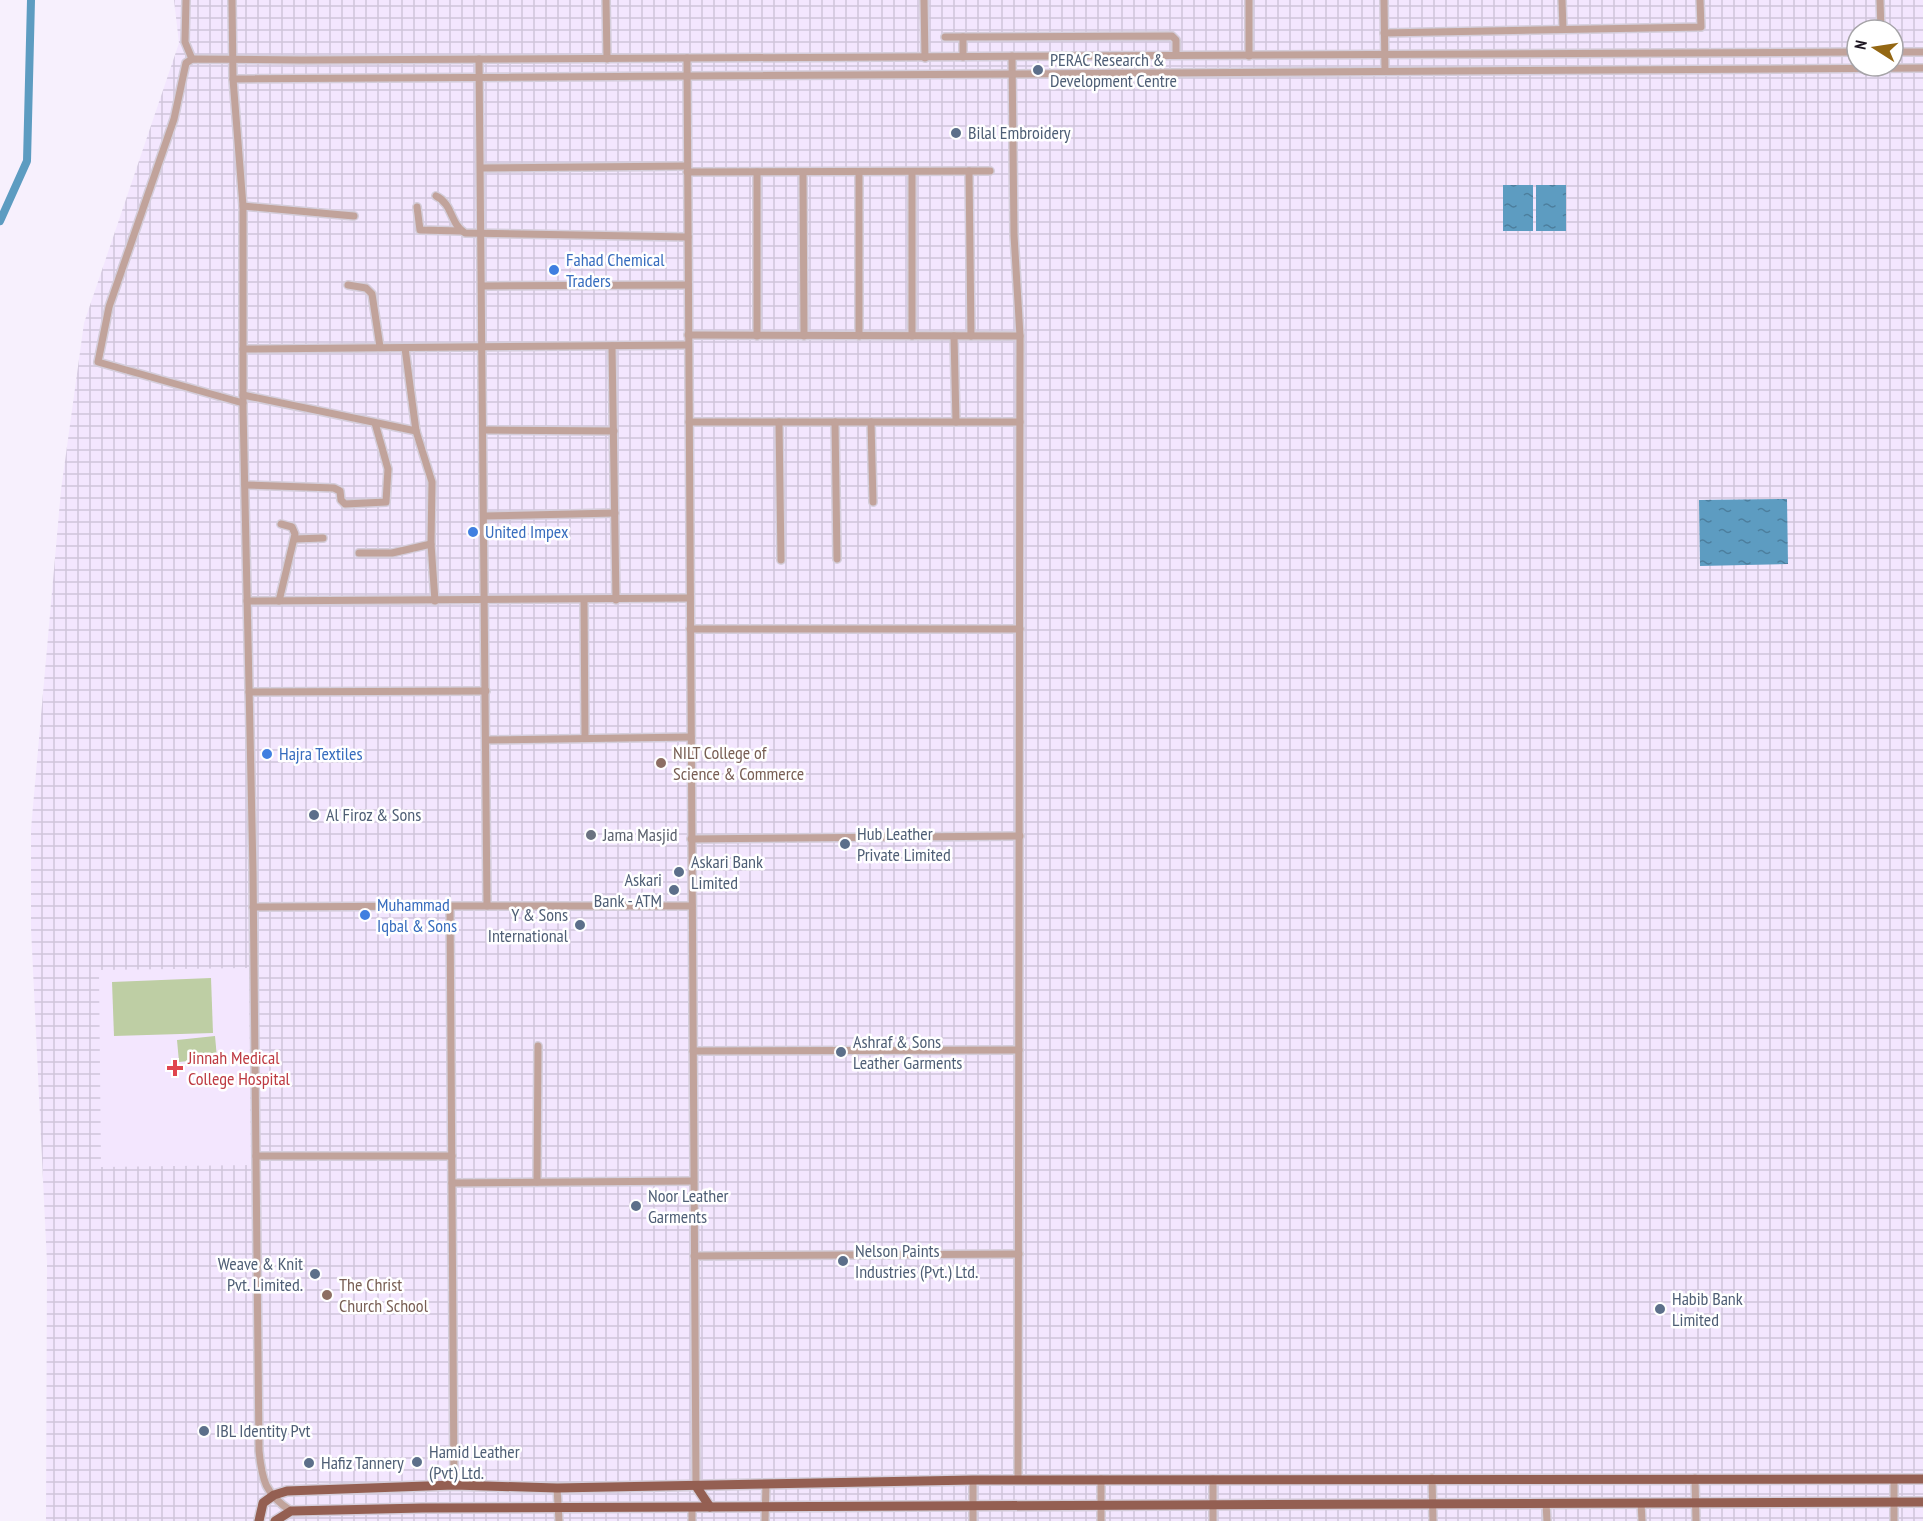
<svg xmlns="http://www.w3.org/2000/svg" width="1923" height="1521" font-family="'PT Sans Narrow',sans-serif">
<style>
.industrial{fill:url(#industrial-grid);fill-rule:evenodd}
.built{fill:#f3e6fe}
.park{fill:#becea4}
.water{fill:url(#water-ripples)}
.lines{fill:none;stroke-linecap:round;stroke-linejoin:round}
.canal{stroke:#5d9cc1;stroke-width:8}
.minor-casing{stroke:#d4cdda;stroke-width:10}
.major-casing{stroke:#d4cdda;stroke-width:12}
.minor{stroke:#c1a39b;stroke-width:7}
.major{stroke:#945f52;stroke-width:9}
.service-dot{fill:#5c6f8a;stroke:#fff;stroke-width:2}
.shop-dot{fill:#3f7fe0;stroke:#fff;stroke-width:2}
.education-dot{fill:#8d6e63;stroke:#fff;stroke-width:2}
.worship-dot{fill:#6b7280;stroke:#fff;stroke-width:2}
.health-dot{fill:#e0444e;stroke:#fff;stroke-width:2}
.labels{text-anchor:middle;stroke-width:5;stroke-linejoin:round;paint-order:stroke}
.service-label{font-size:18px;fill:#4e5e75;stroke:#fff;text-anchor:start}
.shop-label{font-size:18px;fill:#366cbe;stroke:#fff;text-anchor:start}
.education-label{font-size:18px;fill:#785e54;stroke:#fff;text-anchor:start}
.worship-label{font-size:18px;fill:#5b616d;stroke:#fff;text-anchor:start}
.health-label{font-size:18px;fill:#be3a42;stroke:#fff;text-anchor:start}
</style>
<defs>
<pattern id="industrial-grid" width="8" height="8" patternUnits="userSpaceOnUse" patternTransform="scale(1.5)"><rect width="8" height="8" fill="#f3e6fe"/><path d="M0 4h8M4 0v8" fill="none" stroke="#d0c5da"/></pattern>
<pattern id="water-ripples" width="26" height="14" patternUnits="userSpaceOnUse" patternTransform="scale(1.5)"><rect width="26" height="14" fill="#5d9cc1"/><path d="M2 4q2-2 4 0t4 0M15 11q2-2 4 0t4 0" fill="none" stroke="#4c7e9d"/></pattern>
</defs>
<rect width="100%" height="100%" fill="#f7f0fd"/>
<path class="industrial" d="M174 0H1923V1521H46L47 1263 31 928V829L61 490 84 323 179 43ZM1857 30H1893V66H1857Z"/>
<polygon class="built" points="249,968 251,1165 101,1167 99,970"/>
<g class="park">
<polygon points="211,978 213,1033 114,1036 112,982"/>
<polygon points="215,1036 217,1058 179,1062 177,1040"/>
</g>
<g class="water">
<rect x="1503" y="185" width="30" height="46"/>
<rect x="1536" y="185" width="30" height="46"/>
<polygon points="1787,499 1788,564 1700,566 1699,500"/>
</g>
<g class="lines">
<polyline class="canal" points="0,221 27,161 31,0"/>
<g class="minor-casing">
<g id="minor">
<polyline points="186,0 185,42 192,59"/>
<path d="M232 0 233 79 243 206V408L253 872 259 1451C262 1480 265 1494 291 1511"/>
<polyline points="606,0 607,59"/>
<polyline points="924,0 925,58"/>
<polyline points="1249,0 1249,56"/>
<polyline points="1384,0 1385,71"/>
<polyline points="1562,0 1563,29"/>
<polyline points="1880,0 1881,30"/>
<polyline points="1384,33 1701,27 1700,0"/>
<polyline points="945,37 1172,36 1176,40 1176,54"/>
<polyline points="963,37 963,57"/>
<polyline points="1893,52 1923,52"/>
<polyline points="1012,56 1014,235 1020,336 1018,1479"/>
<polyline points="687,58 696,1486"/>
<polyline points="233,79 1923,68"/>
<polyline points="481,168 687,166"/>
<polyline points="969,171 971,336"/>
<polyline points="687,172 990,171"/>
<polyline points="757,172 757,336"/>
<polyline points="803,173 804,336"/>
<polyline points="859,173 859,336"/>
<path d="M436 196C453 204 450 224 465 233L688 237"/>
<polyline points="243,206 354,216"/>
<polyline points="417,207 420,230 461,231"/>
<polyline points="348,285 366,288 372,294 380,347"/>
<polyline points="482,286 688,285"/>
<polyline points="688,335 1020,336"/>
<polyline points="912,336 912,173"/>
<polyline points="954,336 956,422"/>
<polyline points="612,346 616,600"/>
<polyline points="405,348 416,431 432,482 431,544 435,601"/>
<polyline points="243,349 688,345"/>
<polyline points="243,395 416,431"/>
<polyline points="243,403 98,362 109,307 174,119 186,63 192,59 301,60 1857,52"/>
<polyline points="689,422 1020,422"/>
<polyline points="779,422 781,560"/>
<polyline points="835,422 837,559"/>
<polyline points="871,422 873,502"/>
<polyline points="484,430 614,431"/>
<polyline points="245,485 334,488 340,491 341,500 345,504 386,502 388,469 375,423"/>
<polyline points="484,516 615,513"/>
<polyline points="295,539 323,538"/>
<polyline points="359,553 392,553 431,544"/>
<polyline points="584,600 585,738"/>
<polyline points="247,601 690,598"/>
<polyline points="279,601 295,534 292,527 281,524"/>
<polyline points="690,629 1020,629"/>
<polyline points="249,692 486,691"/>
<polyline points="486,740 691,737"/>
<polyline points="691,839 1020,836"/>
<polyline points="487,906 692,906"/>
<polyline points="253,907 450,906"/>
<polyline points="693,1051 1019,1050"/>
<polyline points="256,1156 452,1156"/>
<polyline points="537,1182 538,1046"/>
<polyline points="452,1183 693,1181"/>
<polyline points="694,1256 1019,1254"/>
<polyline points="1432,1478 1433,1521"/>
<polyline points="1695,1478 1696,1521"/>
<polyline points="1101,1479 1101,1521"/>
<polyline points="1894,1480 1894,1521"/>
<polyline points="454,1485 450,906 487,906 479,59"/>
<polyline points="557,1488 559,1521"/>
<polyline points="1546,1503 1547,1521"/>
<polyline points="1641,1503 1642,1521"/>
<polyline points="692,1507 692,1521"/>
<polyline points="765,1521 766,1484"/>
<polyline points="973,1521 973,1480"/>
<polyline points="1213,1521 1213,1479"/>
</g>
</g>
<g class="major-casing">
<g id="major">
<polyline points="696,1486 710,1507"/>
<polyline points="259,1521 263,1503 274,1495 287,1491 454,1485 557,1488 973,1480 1923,1479"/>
<polyline points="275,1521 291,1511 422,1508 1923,1502"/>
</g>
</g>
<use href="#minor" class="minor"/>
<use href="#major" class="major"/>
</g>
<g class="service-dot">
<circle cx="1038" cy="70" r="6"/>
<circle cx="956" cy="133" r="6"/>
<circle cx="314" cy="815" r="6"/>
<circle cx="845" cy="844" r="6"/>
<circle cx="679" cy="872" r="6"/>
<circle cx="674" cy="890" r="6"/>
<circle cx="580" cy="925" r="6"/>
<circle cx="841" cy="1052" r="6"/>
<circle cx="636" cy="1206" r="6"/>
<circle cx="843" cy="1261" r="6"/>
<circle cx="315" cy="1274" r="6"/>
<circle cx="1660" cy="1309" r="6"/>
<circle cx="204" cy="1431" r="6"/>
<circle cx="417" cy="1462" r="6"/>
<circle cx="309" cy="1463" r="6"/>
</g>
<g class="shop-dot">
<circle cx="554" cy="270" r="6"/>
<circle cx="473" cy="532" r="6"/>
<circle cx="267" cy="754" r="6"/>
<circle cx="365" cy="915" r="6"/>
</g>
<g class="education-dot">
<circle cx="661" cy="763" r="6"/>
<circle cx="327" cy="1295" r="6"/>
</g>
<circle class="worship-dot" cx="591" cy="835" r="6"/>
<path class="health-dot" d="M172 1059h6v6h6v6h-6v6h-6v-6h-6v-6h6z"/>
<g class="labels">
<g class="service-label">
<text x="1050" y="66">PERAC Research &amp;<tspan x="1050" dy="21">Development Centre</tspan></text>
<text x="968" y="139">Bilal Embroidery</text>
<text x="326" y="821">Al Firoz &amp; Sons</text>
<text x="857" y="840">Hub Leather<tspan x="857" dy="21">Private Limited</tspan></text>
<text x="691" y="868">Askari Bank<tspan x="691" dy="21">Limited</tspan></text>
<text x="662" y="886" text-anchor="end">Askari<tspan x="662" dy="21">Bank - ATM</tspan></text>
<text x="568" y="921" text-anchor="end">Y &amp; Sons<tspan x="568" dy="21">International</tspan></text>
<text x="853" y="1048">Ashraf &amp; Sons<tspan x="853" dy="21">Leather Garments</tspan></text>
<text x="648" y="1202">Noor Leather<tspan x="648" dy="21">Garments</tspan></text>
<text x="855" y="1257">Nelson Paints<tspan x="855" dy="21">Industries (Pvt.) Ltd.</tspan></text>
<text x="303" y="1270" text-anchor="end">Weave &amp; Knit<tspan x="303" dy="21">Pvt. Limited.</tspan></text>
<text x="1672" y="1305">Habib Bank<tspan x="1672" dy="21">Limited</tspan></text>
<text x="216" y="1437">IBL Identity Pvt</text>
<text x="429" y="1458">Hamid Leather<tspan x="429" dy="21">(Pvt) Ltd.</tspan></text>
<text x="321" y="1469">Hafiz Tannery</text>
</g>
<g class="shop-label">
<text x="566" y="266">Fahad Chemical<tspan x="566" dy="21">Traders</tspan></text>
<text x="485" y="538">United Impex</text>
<text x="279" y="760">Hajra Textiles</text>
<text x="377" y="911">Muhammad<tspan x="377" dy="21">Iqbal &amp; Sons</tspan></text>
</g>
<g class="education-label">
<text x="673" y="759">NILT College of<tspan x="673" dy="21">Science &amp; Commerce</tspan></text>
<text x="339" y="1291">The Christ<tspan x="339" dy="21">Church School</tspan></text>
</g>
<g class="worship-label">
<text x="603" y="841">Jama Masjid</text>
</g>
<g class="health-label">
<text x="188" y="1064">Jinnah Medical<tspan x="188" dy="21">College Hospital</tspan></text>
</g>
</g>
<g transform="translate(1875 48) rotate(282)"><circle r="28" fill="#ffffff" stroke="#a5a3a7" stroke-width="1.5"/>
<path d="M0-4.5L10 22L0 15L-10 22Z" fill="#946713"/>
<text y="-9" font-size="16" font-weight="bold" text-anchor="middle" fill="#1f1824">N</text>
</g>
</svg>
